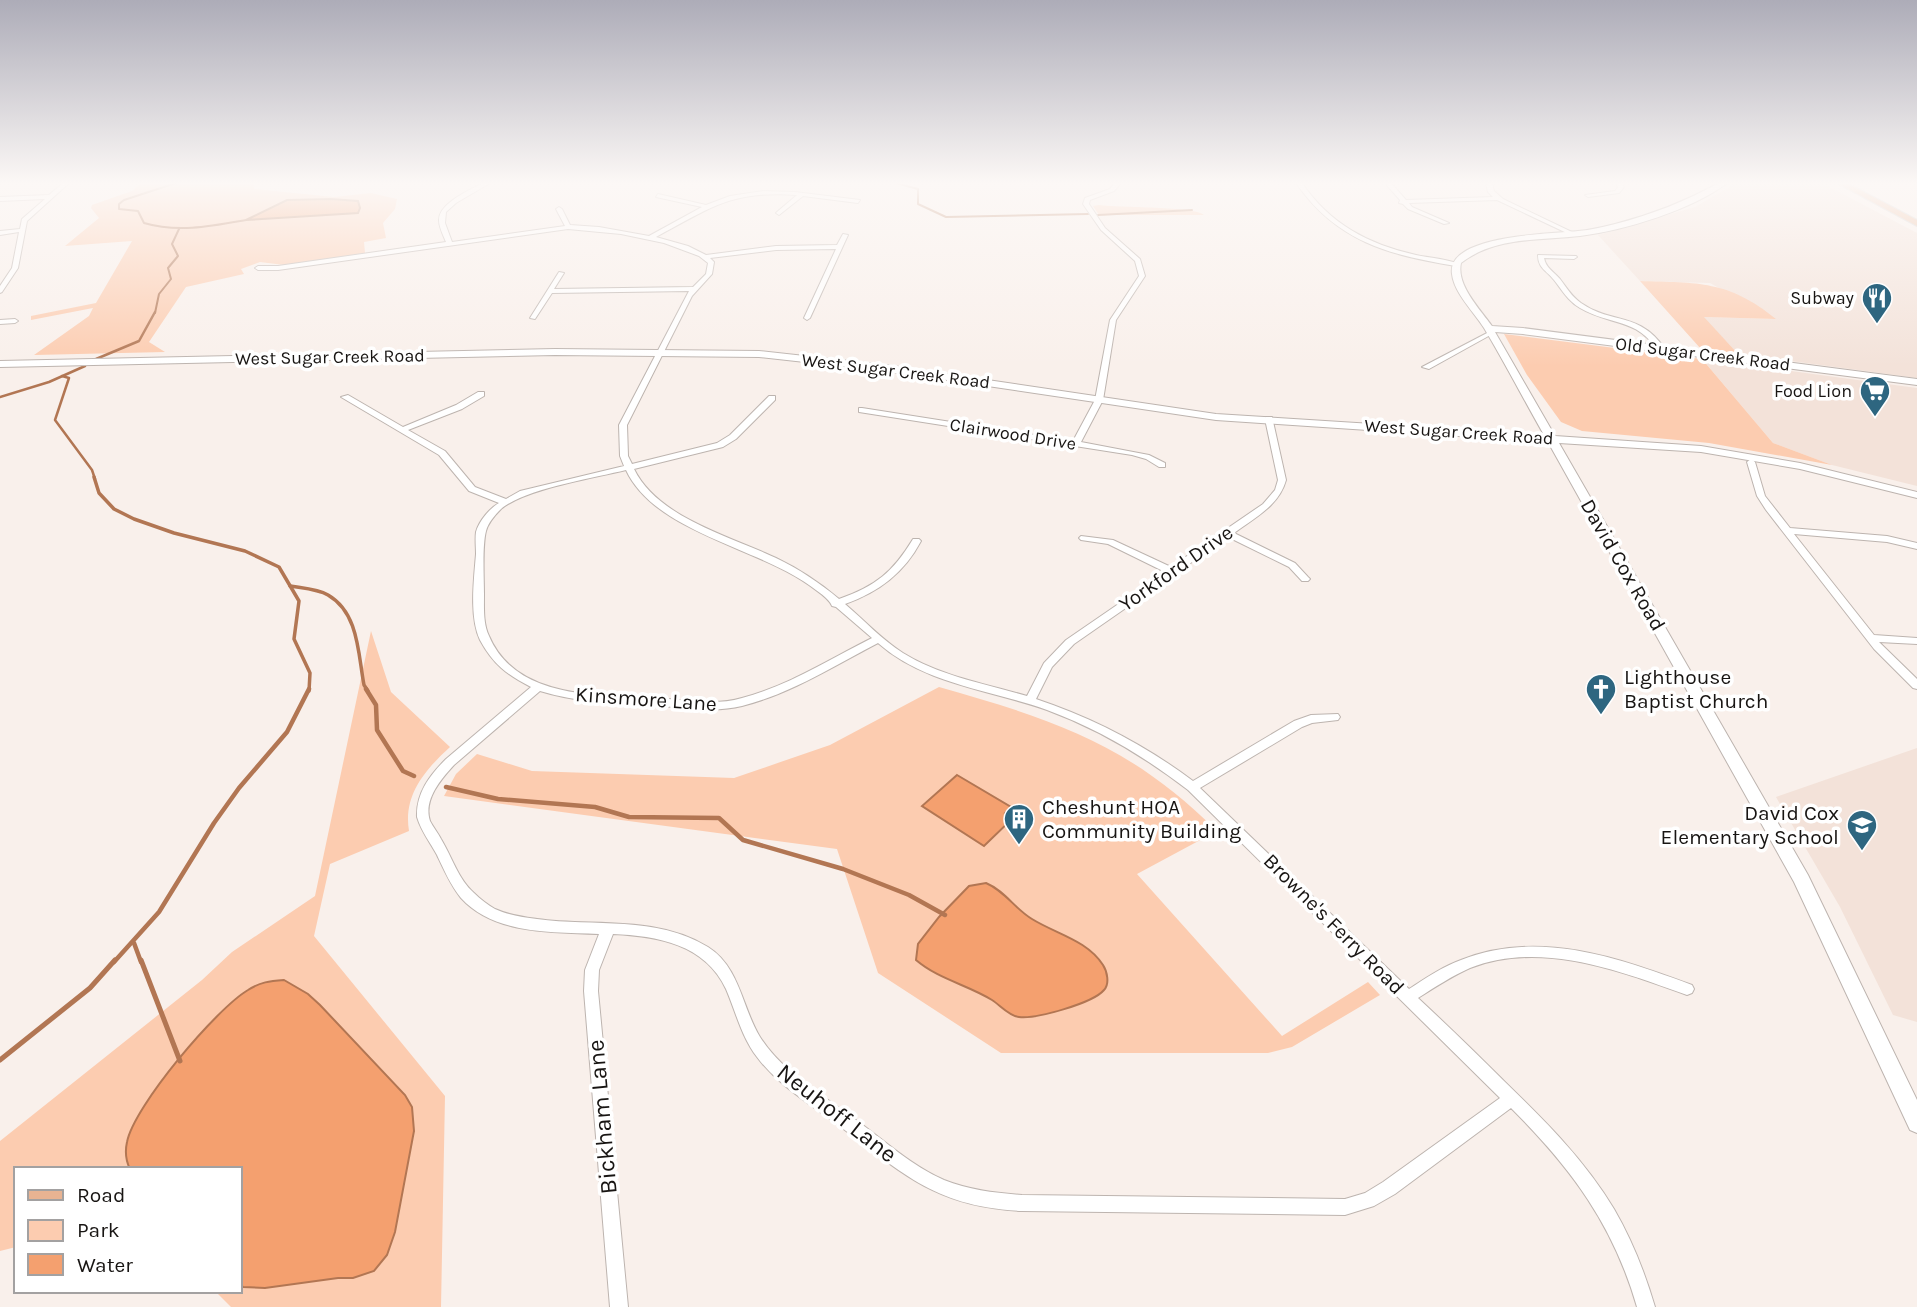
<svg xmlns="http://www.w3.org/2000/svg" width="1917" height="1307" font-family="Karla,sans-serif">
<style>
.built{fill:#f3e2d9}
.green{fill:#fcccb0}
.water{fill:#f4a06f;stroke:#b27653;stroke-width:2}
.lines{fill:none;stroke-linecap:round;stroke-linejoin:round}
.stream-far4{stroke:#b27653;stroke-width:2}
.stream-far3{stroke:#b27653;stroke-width:2.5}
.stream-far2{stroke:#b27653;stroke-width:3.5}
.stream-far1{stroke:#b27653;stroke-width:4.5}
.stream{stroke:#b27653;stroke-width:5}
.street-casing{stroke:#bdb4af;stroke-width:2}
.secondary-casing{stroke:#bdb4af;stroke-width:2}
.primary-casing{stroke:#d1d0d0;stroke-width:2}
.street{fill:#fff;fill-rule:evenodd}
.secondary{fill:#fff;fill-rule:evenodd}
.primary{fill:#e8b392;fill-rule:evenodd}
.labels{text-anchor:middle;stroke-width:7;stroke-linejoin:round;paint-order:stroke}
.far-poi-label{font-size:18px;fill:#181513;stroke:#fff;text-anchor:end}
.far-street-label{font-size:18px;fill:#181513;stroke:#fff}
.street-label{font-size:21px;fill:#181513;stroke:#fff}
.poi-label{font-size:21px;fill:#181513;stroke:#fff;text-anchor:start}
.near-street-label{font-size:24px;fill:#181513;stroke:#fff}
</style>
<rect width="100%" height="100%" fill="#f9f0eb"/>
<g class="built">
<polygon points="1736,183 1822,183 1917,233 1917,378 1738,354 1703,317 1774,319 1710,283 1640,281 1598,235 1695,207"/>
<polygon points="1702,359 1917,388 1917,486 1832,465 1773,443"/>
<polygon points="1917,748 1917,1022 1893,1015 1840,907 1776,797"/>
</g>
<g class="green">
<polygon points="141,183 254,183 254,189 334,197 371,193 397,199 395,209 383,223 386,238 364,242 365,253 284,265 260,262 241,269 244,274 186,287 149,342 165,352 34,355 89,316 93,308 31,320 31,316 96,303 132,241 65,246 99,218 91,208 92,205 132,191"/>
<path d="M1099 205C1120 208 1194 206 1204 215H1099L1093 206Z"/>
<path d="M1640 281C1698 283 1728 280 1776 319L1704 317 1738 354 1701 349Z"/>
<polygon points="1504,334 1702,359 1773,443 1832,465 1709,443 1582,431 1561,422 1527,375"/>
<path d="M371 631 391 692 450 747C425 770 403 795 409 831L330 864 314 936 445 1096 441 1307H231L215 1291H240V1169H16V1247L0 1251V1141L202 980 232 952 315 896Z"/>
<path d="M939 687C1055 720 1129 744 1217 831L1137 874 1282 1036 1368 982 1380 995 1292 1047 1268 1053H1001L878 973 837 849 444 796 456 774 477 754 532 771 734 778 830 745Z"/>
</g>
<g class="water">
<polygon points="331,199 358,201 360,208 358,213 246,220 287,200"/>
<polygon points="957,775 1011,807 1005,813 1013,818 984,846 922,806"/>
<path d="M986 883C1005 891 1015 909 1032 919 1056 934 1087 940 1103 965 1107 971 1110 984 1104 990 1093 1003 1037 1019 1019 1017 1009 1016 1000 1005 992 1000 968 985 938 979 916 960L918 944 939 917 969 886Z"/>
<path d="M284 980 308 994 320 1005 405 1095 412 1107 414 1131 395 1232 387 1255 374 1271 353 1278H338L265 1288 243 1287 240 1283V1169H130C126 1161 125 1151 127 1142 134 1106 216 1009 248 990 260 982 270 981 284 980Z"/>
</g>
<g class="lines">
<g class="stream-far4">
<path d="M176 183 124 200 119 204V209L138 211 144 223C178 233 212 226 246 220"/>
<polyline points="896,183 918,189 918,204 946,217 1088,214"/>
<polyline points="1098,215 1192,210"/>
<polyline points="155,313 159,294 171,279 168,268 178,256 172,244 179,229"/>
</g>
<g class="stream-far3">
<polyline points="96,359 139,341 155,312"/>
<polyline points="62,376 69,378 55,420 92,470 95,479"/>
<polyline points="0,397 49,382 85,366"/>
</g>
<g class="stream-far2">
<polyline points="94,477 99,493 114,509 134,519 174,533 245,551 279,567 299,601 294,639 310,673 309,691"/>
<path d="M290 586C301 588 318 589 328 595 359 613 358 654 364 685L368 691"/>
</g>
<g class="stream-far1">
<polyline points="366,689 376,705 377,730 403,771 414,776"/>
<polyline points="446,787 498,799 595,807 629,817 719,818 743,840 843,869 909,895 945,915"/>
<polyline points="134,943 141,962"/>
<polyline points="114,962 159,912 214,823 239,788 287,732 309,689"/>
</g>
<g class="stream">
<polyline points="141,960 180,1061"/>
<polyline points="0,1060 90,988 115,960"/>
</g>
<g class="street-casing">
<g id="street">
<polygon points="63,183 69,183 27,221 18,268 2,292 0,293 0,286 12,268 19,232 0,235 0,231 20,229 22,219 45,199 0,201 0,197 49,195"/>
<path d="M483 183H490L456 203 446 212 445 223 452 242 565 226 556 209 559 207 562 209 570 225 599 227 649 236 702 207 656 197 658 194 706 205 730 196 763 191 795 192 860 200 858 203 803 196 779 215 776 213 777 212 797 195C732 190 710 208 656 237L688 246 706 255 776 246 837 245 843 234 848 235 810 318 807 320 804 318 836 249 776 250 710 258 714 262 712 274 692 296 627 425 628 456 632 464 717 443 730 435 769 396H775V400L736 439 723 447 634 469C658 518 730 536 776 558 799 569 820 583 839 599 876 586 893 572 913 539H919L921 541C904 573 879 592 845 604 864 620 882 640 903 653 940 676 986 684 1027 696L1044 663 1066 640 1165 572 1108 544 1081 540 1079 538 1081 536 1113 540 1171 567 1263 504 1275 490 1278 480 1265 419 1266 417H1272L1286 480C1279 506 1254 518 1234 533L1295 563 1308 577 1310 579 1308 581H1302L1289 567 1228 537 1074 644 1052 667 1036 699C1093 718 1145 745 1193 781L1294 721 1311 715 1338 714 1340 717 1338 720 1312 723 1302 727 1200 788 1409 989C1426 978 1442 967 1461 960 1538 929 1619 958 1692 985L1694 989 1692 993 1687 995C1620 971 1541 940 1470 968 1452 976 1435 987 1418 998 1447 1025 1475 1052 1503 1080 1544 1120 1584 1159 1614 1209 1632 1240 1645 1273 1655 1307H1637C1613 1224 1571 1168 1511 1108L1395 1194 1374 1206 1345 1215 1022 1211C933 1207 901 1171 834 1122 807 1102 777 1084 757 1057 741 1036 736 1012 726 989 705 944 657 936 613 934L599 970 598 991 628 1307H610L584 991 585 970 599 934C553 932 495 935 461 898 451 886 444 870 437 855 430 842 421 831 417 817 416 793 430 775 446 759L531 687C507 675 493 664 480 640 469 617 474 579 476 554 476 547 475 539 476 532 479 521 490 508 499 503L469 491 439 455 341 397 348 395 403 427 456 405 478 392H484V396L462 409 408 430 445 451 475 487 506 499 520 491 624 466 620 456 619 425 689 291 552 293 535 319 530 318 559 272 564 273 554 289 693 287 706 274 708 263 699 256 664 243 621 234 568 229 278 270H258L255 268 258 266H278L446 242C443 235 439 227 439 220 439 203 470 190 483 183ZM626 470C655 532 756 547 809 585 817 591 829 598 832 606L836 607 872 638C830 659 788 686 742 698 715 706 686 700 658 698 601 695 516 700 489 636 483 624 484 608 484 594 484 578 482 546 486 531 488 523 495 515 501 509 524 489 594 478 626 470ZM878 643C924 684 991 690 1047 710 1099 729 1145 757 1188 790L1500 1098 1383 1182 1365 1193 1345 1199 1022 1195C996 1193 969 1190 944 1180 912 1166 885 1141 856 1120 823 1095 783 1073 760 1037 742 1008 740 967 708 947 656 915 594 927 537 919 523 917 508 915 495 909 488 905 480 899 474 893 458 879 452 857 441 839 438 833 433 827 430 821 423 800 441 779 454 765L540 691C579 703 617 703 657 706 685 707 714 713 742 706 790 694 834 666 878 643Z"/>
<polygon points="1115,183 1121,183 1114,191 1090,200 1089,204 1105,228 1140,259 1145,276 1116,320 1103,400 1081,442 1149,455 1165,463 1165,467 1159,467 1146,459 1132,455 859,412 859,408 862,408 1073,441 1095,400 1110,320 1139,276 1135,261 1101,230 1083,204 1085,198 1110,189"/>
<path d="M1296 183H1302C1330 224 1368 244 1416 255 1430 258 1447 259 1459 264L1456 266C1389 255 1337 242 1296 183Z"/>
<polygon points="1385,183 1391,183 1406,200 1493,197 1488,192 1486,183 1492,183 1494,191 1503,199 1576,234 1571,235 1497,200 1409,203 1412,207 1449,223 1444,224 1408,209 1403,204 1399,203 1400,200"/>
<polygon points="1616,183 1622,183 1624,187 1619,193 1588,197 1585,195 1615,191 1618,187"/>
<path d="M1538 255 1576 256 1577 257 1574 259 1544 258C1546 268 1553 271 1560 279 1566 287 1572 297 1581 303 1613 325 1639 311 1665 349L1664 351H1658C1636 317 1610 326 1580 308 1568 301 1562 290 1554 280 1546 270 1538 268 1538 255Z"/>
<polygon points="0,320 15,319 18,321 15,323 0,324"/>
<polygon points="1489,332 1494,333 1429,369 1422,367"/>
<polygon points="1751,459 1755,462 1765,496 1790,528 1887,536 1917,543 1917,549 1887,542 1794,534 1874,635 1917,638 1917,644 1879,642 1917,679 1917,689 1913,688 1874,649 1766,510 1757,496 1747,462"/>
</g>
</g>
<g class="secondary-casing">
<path id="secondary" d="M1719 183H1727C1694 209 1623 231 1580 236 1539 241 1496 236 1461 263 1456 285 1480 309 1492 326L1523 328 1917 379V385L1523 334 1495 332 1555 436 1701 446 1800 463 1917 492V498L1800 469 1701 452 1559 443 1808 875 1917 1100V1133L1910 1130 1794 882 1548 442 1216 420 886 371 759 357 555 355 0 367V361L555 349 759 351 886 365 1216 414 1544 435C1524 400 1505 363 1484 328 1474 312 1454 293 1452 274 1446 234 1554 234 1578 231 1591 230 1603 227 1615 224 1651 215 1686 201 1719 183Z"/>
</g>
<g class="primary-casing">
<polygon id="primary" points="1837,183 1847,183 1917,220 1917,226"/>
</g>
<use href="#street" class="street"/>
<use href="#secondary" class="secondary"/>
<use href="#primary" class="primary"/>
</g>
<linearGradient id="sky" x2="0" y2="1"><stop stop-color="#adacb8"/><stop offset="0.5" stop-color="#fcf8f6"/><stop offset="1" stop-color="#fcf8f6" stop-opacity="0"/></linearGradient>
<rect width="1917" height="366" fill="url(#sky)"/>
<defs>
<g id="restaurant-pin" transform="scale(1.575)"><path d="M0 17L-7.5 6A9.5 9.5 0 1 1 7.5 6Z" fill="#2e6680" stroke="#fff"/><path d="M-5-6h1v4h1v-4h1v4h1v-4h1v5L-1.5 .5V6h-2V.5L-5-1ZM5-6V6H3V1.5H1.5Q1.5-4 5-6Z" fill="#fff"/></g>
<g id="supermarket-pin" transform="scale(1.575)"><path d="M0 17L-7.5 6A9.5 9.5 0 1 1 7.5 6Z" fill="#2e6680" stroke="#fff"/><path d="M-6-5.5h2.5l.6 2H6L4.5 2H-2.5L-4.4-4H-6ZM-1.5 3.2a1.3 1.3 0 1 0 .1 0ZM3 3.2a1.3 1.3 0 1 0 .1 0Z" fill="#fff"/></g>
<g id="church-pin" transform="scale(1.575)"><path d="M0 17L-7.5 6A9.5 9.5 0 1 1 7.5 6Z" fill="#2e6680" stroke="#fff"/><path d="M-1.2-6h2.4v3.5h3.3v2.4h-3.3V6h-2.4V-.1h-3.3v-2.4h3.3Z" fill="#fff"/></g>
<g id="building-pin" transform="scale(1.575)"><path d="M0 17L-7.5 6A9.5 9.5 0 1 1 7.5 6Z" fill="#2e6680" stroke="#fff"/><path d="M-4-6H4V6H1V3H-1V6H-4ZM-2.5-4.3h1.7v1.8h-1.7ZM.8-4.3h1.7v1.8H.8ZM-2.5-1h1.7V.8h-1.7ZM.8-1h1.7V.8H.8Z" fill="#fff"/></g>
<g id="school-pin" transform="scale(1.575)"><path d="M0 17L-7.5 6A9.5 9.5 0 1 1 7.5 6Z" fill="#2e6680" stroke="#fff"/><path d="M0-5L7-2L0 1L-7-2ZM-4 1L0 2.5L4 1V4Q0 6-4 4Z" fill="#fff"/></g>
</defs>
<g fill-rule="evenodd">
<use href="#restaurant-pin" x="1877" y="298"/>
<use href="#supermarket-pin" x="1875" y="391"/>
<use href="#church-pin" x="1601" y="689"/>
<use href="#building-pin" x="1019" y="819"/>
<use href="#school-pin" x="1862" y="825"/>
</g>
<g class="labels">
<g class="far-poi-label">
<text x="1854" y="304">Subway</text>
<text x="1852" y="397">Food Lion</text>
</g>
<g class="far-street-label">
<text transform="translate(1703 354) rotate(7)" y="6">Old Sugar Creek Road</text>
<text transform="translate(330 357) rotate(-1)" y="6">West Sugar Creek Road</text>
<text transform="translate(896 371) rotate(7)" y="6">West Sugar Creek Road</text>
<text transform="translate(1459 432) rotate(4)" y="6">West Sugar Creek Road</text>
<text transform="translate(1013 434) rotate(9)" y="6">Clairwood Drive</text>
</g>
<g class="street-label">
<text transform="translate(1623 565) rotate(60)" y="7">David Cox Road</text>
<text transform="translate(1176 568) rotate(-35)" y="7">Yorkford Drive</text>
<text transform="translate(646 699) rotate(4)" y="7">Kinsmore Lane</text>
<text transform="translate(1334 924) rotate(45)" y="7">Browne's Ferry Road</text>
</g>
<g class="poi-label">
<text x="1624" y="684">Lighthouse<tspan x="1624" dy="24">Baptist Church</tspan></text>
<text x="1042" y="814">Cheshunt HOA<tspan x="1042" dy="24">Community Building</tspan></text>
<text x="1839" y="820" text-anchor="end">David Cox<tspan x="1839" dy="24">Elementary School</tspan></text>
</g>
<g class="near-street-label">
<text transform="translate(837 1113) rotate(38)" y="8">Neuhoff Lane</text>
<text transform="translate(602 1117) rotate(-95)" y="8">Bickham Lane</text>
</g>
</g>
<rect x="14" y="1167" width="228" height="126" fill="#ffffff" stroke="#a3a1a1" stroke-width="2"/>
<rect x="28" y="1190" width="35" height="10" fill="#e8b392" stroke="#a3a1a1" stroke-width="2"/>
<text x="77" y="1202" font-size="21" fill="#181513">Road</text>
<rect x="28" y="1220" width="35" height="21" fill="#fcccb0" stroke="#a3a1a1" stroke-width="2"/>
<text x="77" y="1237" font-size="21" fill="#181513">Park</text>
<rect x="28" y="1254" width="35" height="21" fill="#f4a06f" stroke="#a3a1a1" stroke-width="2"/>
<text x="77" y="1272" font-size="21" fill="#181513">Water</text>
</svg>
